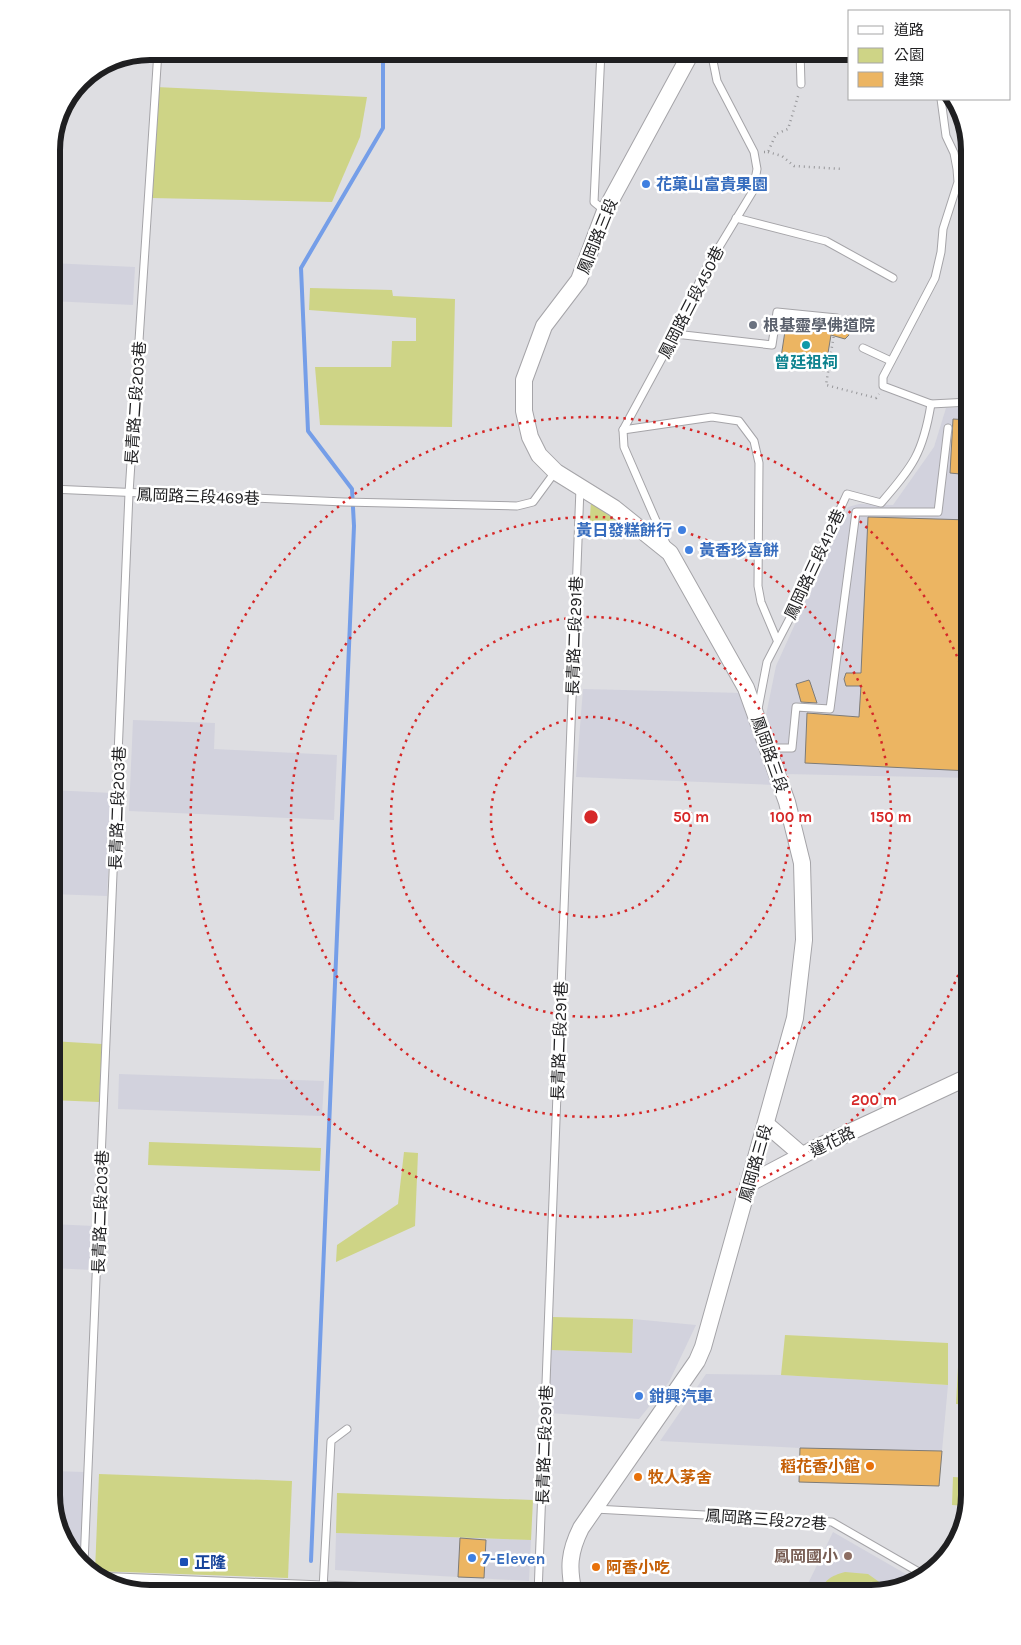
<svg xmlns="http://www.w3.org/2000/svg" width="1021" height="1645" font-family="Karla,'Noto Sans TC',sans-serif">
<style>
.built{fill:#d2d2dd}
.green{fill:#ced486}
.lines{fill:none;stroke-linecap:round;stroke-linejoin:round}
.stream{stroke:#759ee8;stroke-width:4}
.building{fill:#ecb562;stroke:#7d7b78}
.service-casing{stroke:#a5a4a8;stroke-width:9}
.tertiary-casing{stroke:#a5a4a8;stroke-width:18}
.path{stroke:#969699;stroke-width:2.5;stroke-dasharray:1 4;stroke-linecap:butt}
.service{stroke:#fff;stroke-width:7}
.tertiary{stroke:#fff;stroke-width:16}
.ring{fill:none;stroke:#d62828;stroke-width:2.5;stroke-dasharray:2.5 5}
.shop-dot{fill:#3f7fe0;stroke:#fff;stroke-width:2}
.worship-dot{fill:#6b7280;stroke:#fff;stroke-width:2}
.culture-dot{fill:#0f9aa8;stroke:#fff;stroke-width:2}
.food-dot{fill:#e8710a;stroke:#fff;stroke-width:2}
.education-dot{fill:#8d6e63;stroke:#fff;stroke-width:2}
.transit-dot{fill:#1a4fb4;stroke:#fff;stroke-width:2}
.labels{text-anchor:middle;stroke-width:5;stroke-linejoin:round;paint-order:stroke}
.shop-label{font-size:16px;font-weight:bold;fill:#366cbe;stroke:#fff;text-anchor:start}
.street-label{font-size:16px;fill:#1f1f21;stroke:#fff}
.worship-label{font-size:16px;font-weight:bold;fill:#5b616d;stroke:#fff;text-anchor:start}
.culture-label{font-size:16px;font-weight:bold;fill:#0d838f;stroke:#fff}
.food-label{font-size:16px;font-weight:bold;fill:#c56008;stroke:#fff;text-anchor:start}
.education-label{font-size:16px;font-weight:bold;fill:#785e54;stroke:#fff;text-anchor:end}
.transit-label{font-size:16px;font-weight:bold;fill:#164399;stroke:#fff;text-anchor:start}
.rim{fill:none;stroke:#1f1f21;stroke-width:6}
.centre{fill:#d62828;stroke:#fff;stroke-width:2.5}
.ring-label{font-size:15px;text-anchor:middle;font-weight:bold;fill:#d62828;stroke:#fff;stroke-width:5;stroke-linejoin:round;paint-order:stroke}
</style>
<rect width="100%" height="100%" fill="#dedee2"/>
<g class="built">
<polygon points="51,263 135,267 133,305 51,301"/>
<polygon points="970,407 970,778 785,774 765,720 776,666 848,507 859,504 893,505 934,447 946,408"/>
<polygon points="583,689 743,693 776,785 576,777"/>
<polygon points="133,720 215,723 214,749 337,755 334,820 129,811"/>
<polygon points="51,790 112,793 107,896 51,894"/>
<polygon points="119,1074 324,1081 322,1116 118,1109"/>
<polygon points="51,1224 94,1226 92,1270 51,1268"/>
<polygon points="633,1319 696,1325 669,1382 639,1419 548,1413 551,1350 632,1353"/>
<polygon points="706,1374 781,1375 948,1385 942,1451 800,1448 660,1441"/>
<polygon points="51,1471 85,1472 83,1563 62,1539 51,1495"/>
<polygon points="833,1532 918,1581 871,1594 803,1594"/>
<polygon points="336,1533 531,1540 529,1581 335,1570"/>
</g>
<g class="green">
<polygon points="156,87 367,97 360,137 332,202 151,198"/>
<polygon points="310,288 392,290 393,296 455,299 452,427 320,425 315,367 391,367 392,341 416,341 416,318 309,310"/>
<polygon points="591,501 636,531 589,533"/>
<polygon points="51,1041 102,1044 99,1102 51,1100"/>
<polygon points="149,1142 321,1148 320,1171 148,1165"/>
<polygon points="404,1152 418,1153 415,1226 336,1262 337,1245 398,1204"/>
<polygon points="552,1317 633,1319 632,1353 551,1350"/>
<polygon points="785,1335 948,1343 948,1385 781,1375"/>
<polygon points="958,1367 970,1367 970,1405 956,1404"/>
<polygon points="99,1474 292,1481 288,1578 95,1571"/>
<polygon points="953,1477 970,1478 970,1495 967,1506 952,1505"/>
<polygon points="337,1493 533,1500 531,1540 336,1533"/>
<path d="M845 1572 868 1574 889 1589 871 1594H818C825 1580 830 1576 845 1572Z"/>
</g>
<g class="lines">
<polyline class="stream" points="311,1561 354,526 352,489 308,431 301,268 383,128 383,51"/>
</g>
<g class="building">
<polygon points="787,318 832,325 832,329 844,328 848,331 849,335 845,339 831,335 825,371 780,364"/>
<polygon points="953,419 970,420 970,475 950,473"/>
<polygon points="868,517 970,520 970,771 805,763 807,713 859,717 861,686 846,686 844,679 846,673 861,673"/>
<polygon points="809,680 810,682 817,703 801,702 796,684"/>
<polygon points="800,1448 942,1451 939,1486 799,1482"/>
<polygon points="460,1538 486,1540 484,1578 458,1577"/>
</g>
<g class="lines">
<g class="service-casing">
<g id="service">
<polyline points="601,51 594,202 605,211"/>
<polyline points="800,51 801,84"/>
<polyline points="844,56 850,56"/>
<polyline points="736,218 826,241 893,278"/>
<polyline points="675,334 772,345 777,312 837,318"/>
<polyline points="863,348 891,361"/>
<polyline points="931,404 970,402"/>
<polyline points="623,430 712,417 739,421 754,441 759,463 758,586 761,602 777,640"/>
<polyline points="51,489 344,502 517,506 533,502 555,472"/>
<polyline points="667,546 624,447 623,430 675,334 704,272 753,191 757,169 754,152 717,81 711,51"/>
<path d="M758 709 767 662 792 614 847 494 881 503C913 466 923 453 931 404L883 386V377L935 278 941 252 943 229 958 182 957 169 954 153 946 136 941 99"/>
<polyline points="769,748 792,748 796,707 830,709 856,512 938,512 948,428"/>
<polyline points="595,1509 832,1522 924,1575"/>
<polyline points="84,1564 129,493 158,51"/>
<polyline points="323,1589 331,1441 347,1429"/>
<polyline points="538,1594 580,488"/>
</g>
</g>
<g class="tertiary-casing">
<g id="tertiary">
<polyline points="766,1124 802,1155"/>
<polyline points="750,1183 818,1147 970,1076"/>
<polyline points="105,1581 435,1594"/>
<path d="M574 1594C568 1568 569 1552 581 1528L697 1361 703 1347 795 1018 804 940 802 863 787 802 746 688 670 553 614 508 556 472 539 455 530 437 524 411V380L544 326 579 280 605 211 692 51"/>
</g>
</g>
<g class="path">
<polyline points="764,152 768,152 776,134 788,129 799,93"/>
<polyline points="768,152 782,156 794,166 843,169"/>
<polyline points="835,327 826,385 876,398 879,394"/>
</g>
<use href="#service" class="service"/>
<use href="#tertiary" class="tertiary"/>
</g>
<g class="ring">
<circle cx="591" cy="817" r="100"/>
<circle cx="591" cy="817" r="200"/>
<circle cx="591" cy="817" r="300"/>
<path d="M969 947A400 400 0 1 1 969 687"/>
</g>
<g class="shop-dot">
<circle cx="646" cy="184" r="5"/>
<circle cx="682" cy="530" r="5"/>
<circle cx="689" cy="550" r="5"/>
<circle cx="639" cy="1396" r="5"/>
<circle cx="472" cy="1558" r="5"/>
</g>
<circle class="worship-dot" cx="753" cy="325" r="5"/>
<circle class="culture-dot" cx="806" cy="345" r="5"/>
<g class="food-dot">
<circle cx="870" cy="1466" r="5"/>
<circle cx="638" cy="1477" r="5"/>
<circle cx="596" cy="1567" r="5"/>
</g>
<circle class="education-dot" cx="848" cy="1556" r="5"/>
<rect class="transit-dot" x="179" y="1557" width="10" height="10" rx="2.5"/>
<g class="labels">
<g class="shop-label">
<text x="656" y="190">花菓山富貴果園</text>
<text x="672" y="536" text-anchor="end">黃日發糕餅行</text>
<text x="699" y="556">黃香珍喜餅</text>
<text x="649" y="1402">鉗興汽車</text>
<text x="482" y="1564">7-Eleven</text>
</g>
<g class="street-label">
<text transform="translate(597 236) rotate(-68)" y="6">鳳岡路三段</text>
<text transform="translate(691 302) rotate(-63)" y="6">鳳岡路三段450巷</text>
<text transform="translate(135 403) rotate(-86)" y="6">長青路二段203巷</text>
<text transform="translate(198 496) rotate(2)" y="6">鳳岡路三段469巷</text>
<text transform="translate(814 564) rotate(-65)" y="6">鳳岡路三段412巷</text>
<text transform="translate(574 636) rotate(-88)" y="6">長青路二段291巷</text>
<text transform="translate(770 754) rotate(71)" y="6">鳳岡路三段</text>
<text transform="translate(117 808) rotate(-88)" y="6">長青路二段203巷</text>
<text transform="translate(559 1041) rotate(-88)" y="6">長青路二段291巷</text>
<text transform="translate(832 1141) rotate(-26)" y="6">蓮花路</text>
<text transform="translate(755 1163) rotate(-74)" y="6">鳳岡路三段</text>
<text transform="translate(100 1212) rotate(-88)" y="6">長青路二段203巷</text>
<text transform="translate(544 1445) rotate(-88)" y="6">長青路二段291巷</text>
<text transform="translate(766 1519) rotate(4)" y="6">鳳岡路三段272巷</text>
</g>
<g class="worship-label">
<text x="763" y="331">根基靈學佛道院</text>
</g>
<g class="culture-label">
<text x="806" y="368">曾廷祖祠</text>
</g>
<g class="food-label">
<text x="860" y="1472" text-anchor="end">稻花香小館</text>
<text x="648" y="1483">牧人茅舍</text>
<text x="606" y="1573">阿香小吃</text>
</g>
<g class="education-label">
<text x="838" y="1562">鳳岡國小</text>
</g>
<g class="transit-label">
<text x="194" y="1568">正隆</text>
</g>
</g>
<path d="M0 0H1021V1645H0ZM150 60H871A90 90 0 0 1 961 150V1495A90 90 0 0 1 871 1585H150A90 90 0 0 1 60 1495V150A90 90 0 0 1 150 60Z" fill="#fff" fill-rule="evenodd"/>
<path class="rim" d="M150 60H871A90 90 0 0 1 961 150V1495A90 90 0 0 1 871 1585H150A90 90 0 0 1 60 1495V150A90 90 0 0 1 150 60Z"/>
<circle cx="591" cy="817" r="8" class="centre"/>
<g class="ring-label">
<text x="691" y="822">50 m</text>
<text x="791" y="822">100 m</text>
<text x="891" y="822">150 m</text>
<text x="874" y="1105">200 m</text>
</g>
<rect x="848" y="10" width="162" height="90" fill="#ffffff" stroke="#a5a5a6"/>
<rect x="858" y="26" width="25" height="8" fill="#ffffff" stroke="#a5a5a6"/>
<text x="894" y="35" font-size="15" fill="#1f1f21">道路</text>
<rect x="858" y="48" width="25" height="15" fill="#ced486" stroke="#a5a5a6"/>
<text x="894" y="60" font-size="15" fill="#1f1f21">公園</text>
<rect x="858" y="72" width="25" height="15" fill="#ecb562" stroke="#a5a5a6"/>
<text x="894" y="85" font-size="15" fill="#1f1f21">建築</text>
</svg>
